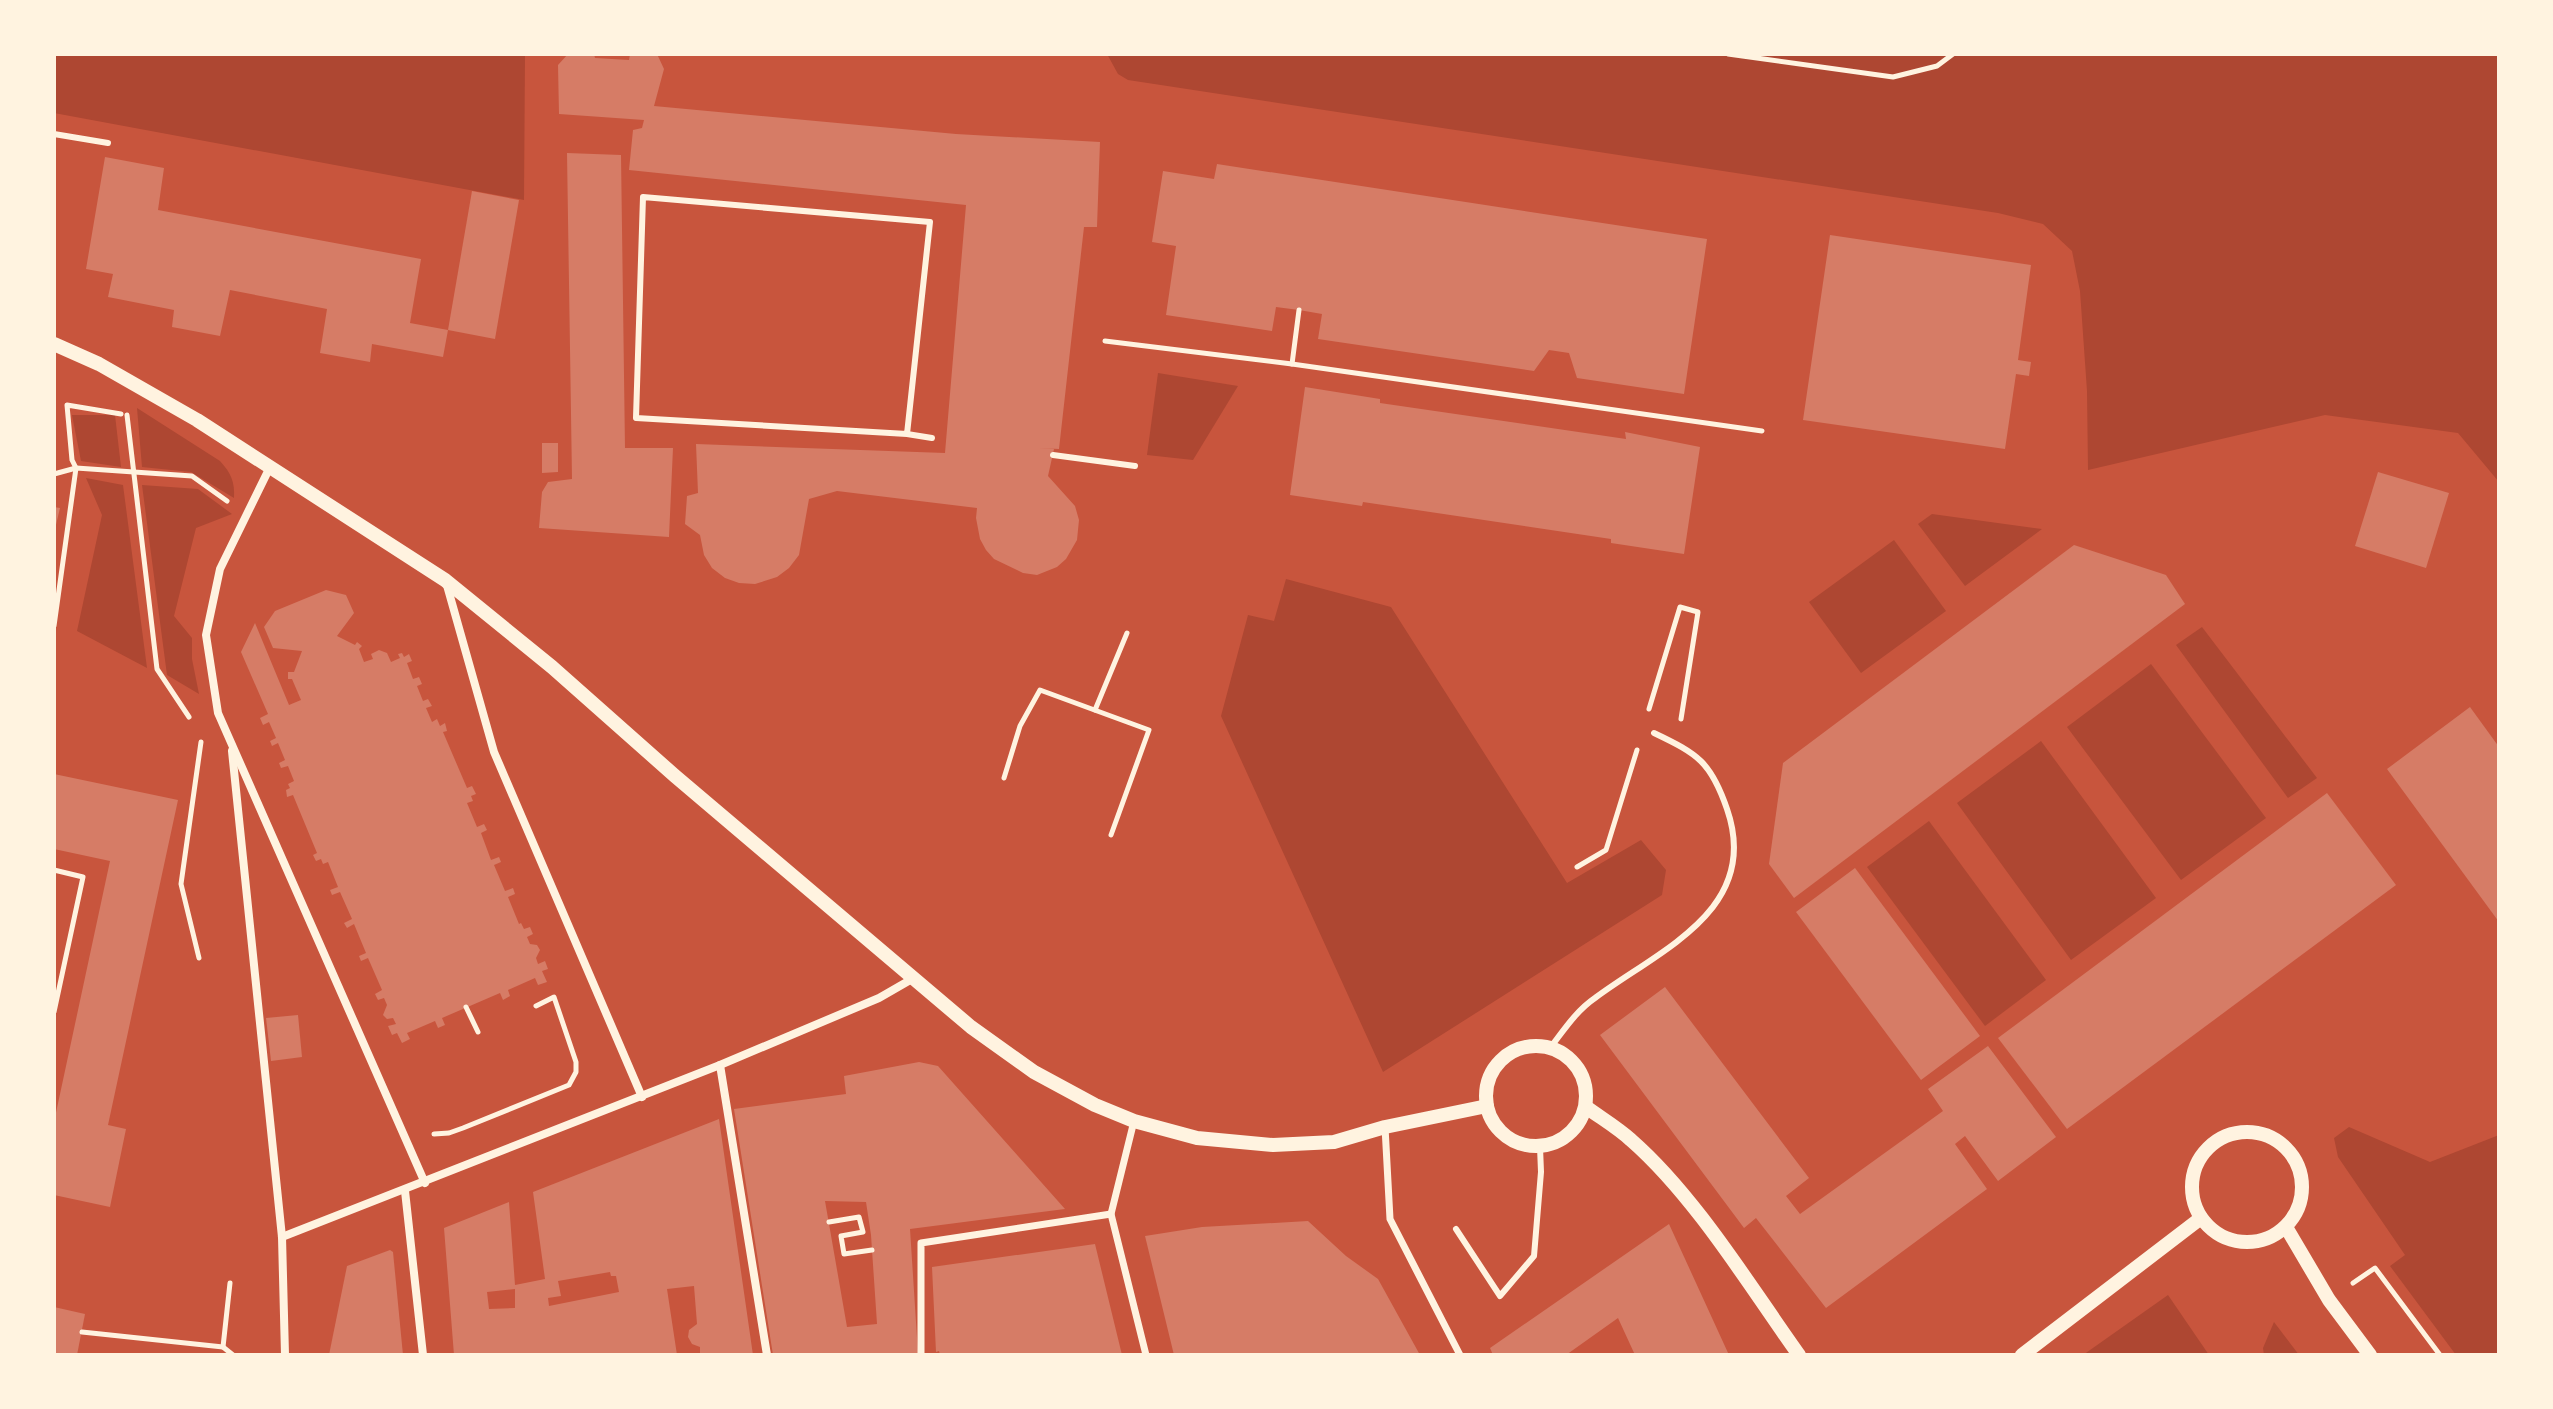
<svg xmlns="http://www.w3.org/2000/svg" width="2553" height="1409" font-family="Montserrat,sans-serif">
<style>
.green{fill:#ae4732}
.building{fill:#d67c66;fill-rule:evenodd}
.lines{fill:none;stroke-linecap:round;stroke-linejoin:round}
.path{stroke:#fff3e0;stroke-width:5}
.service{stroke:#fff3e0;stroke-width:6}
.pedestrian{stroke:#fff3e0;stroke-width:7}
.minor{stroke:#fff3e0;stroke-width:8}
.tertiary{stroke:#fff3e0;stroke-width:14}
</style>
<rect width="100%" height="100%" fill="#c8553d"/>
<g class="green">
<polygon points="54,54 525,54 524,200 54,113"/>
<polygon points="1107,54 2499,54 2499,482 2458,433 2325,415 2088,470 2087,391 2080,291 2072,251 2043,224 1998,213 1128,80 1118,74"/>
<polygon points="1158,373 1238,386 1193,460 1147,455"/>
<path d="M137 408 220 461C231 473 235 482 234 498L191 472 142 467Z"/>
<polygon points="72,415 115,415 121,467 81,461"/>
<polygon points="86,478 123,485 147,668 77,631 102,515"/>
<polygon points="142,485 198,489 232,514 196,528 174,616 192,638 192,659 199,694 167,675"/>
<polygon points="1932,514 2042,529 1965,586 1918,524"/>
<polygon points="1894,540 1946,611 1861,673 1809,602"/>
<polygon points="1286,579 1391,607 1567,883 1641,840 1666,870 1662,895 1383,1072 1221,716 1248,615 1274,621"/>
<polygon points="2202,627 2317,778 2288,798 2176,645"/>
<polygon points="2151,664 2266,818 2181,880 2067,727"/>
<polygon points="2041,741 2156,898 2071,960 1957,803"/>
<polygon points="1929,821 2046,980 1985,1026 1867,867"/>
<polygon points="2349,1127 2430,1162 2499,1135 2499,1355 2456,1355 2390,1266 2405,1255 2338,1157 2334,1138"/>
<polygon points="2168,1295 2209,1355 2083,1355"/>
<polygon points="2274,1322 2299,1355 2264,1355 2263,1348"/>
</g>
<g class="building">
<polygon points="568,54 594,54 595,58 629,60 630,54 657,54 664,69 654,106 956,134 1100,142 1097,227 1084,227 1059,449 1038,448 1054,449 1048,476 1075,506 1079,520 1077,540 1066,559 1057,567 1037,575 1023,573 994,559 986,550 980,539 976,518 977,508 837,491 809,499 799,555 789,568 777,577 755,584 739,583 725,578 712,568 704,555 700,535 685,524 687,496 698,493 696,444 945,453 966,205 629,170 633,130 642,128 644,120 559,114 558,65"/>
<polygon points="567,153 621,155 625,448 673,448 669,537 539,528 542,492 548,482 572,479"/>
<polygon points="105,157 164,168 158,210 421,259 410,323 448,330 443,357 372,344 370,362 320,353 327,309 230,290 220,336 172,327 174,310 108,297 113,274 86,269"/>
<polygon points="1217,164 1707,239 1684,394 1577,378 1569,353 1549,350 1534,371 1318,339 1322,314 1299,310 1276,307 1272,331 1166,315 1176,246 1152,242 1163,171 1214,179"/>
<polygon points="472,191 519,200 495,339 448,330"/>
<polygon points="1830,235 2031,265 2018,360 2031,362 2029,376 2016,374 2005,449 1803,420"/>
<polygon points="1305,387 1380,399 1380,403 1626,439 1625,432 1700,447 1684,554 1611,543 1611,539 1363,502 1362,506 1290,495"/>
<polygon points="542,443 558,443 558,472 542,473"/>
<polygon points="2378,472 2449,493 2426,568 2355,546"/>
<polygon points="54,507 60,508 55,529 54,529"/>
<polygon points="2074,545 2166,575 2185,604 1794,898 1769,864 1783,763"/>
<polygon points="326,590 346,595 354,613 337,636 355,645 357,642 362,646 359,649 364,662 373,659 371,654 379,650 387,653 391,662 400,658 398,654 402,653 404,657 409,654 412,661 407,663 413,679 419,677 422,684 417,686 423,701 428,699 432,706 426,708 432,722 437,719 440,726 445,723 447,731 443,732 467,788 472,786 476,794 471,796 473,801 467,803 477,827 484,824 487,830 481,833 491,860 499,857 501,862 494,865 505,891 513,888 515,894 508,897 519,924 521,923 524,929 530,927 533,934 527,937 530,944 537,945 540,950 536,958 538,964 545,961 548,969 542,971 547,982 538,985 535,978 508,990 510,996 503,1000 500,993 442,1018 445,1025 438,1028 435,1021 407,1033 410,1039 402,1043 397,1033 392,1035 388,1026 396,1024 393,1018 387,1019 383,1015 387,1005 384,998 378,1000 375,994 382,990 368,958 361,961 359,956 366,953 354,924 347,928 344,923 352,919 340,892 332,895 330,890 338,887 328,862 323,864 321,859 316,861 313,855 317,853 293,795 287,797 286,790 290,788 288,784 294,781 288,766 281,768 279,763 285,760 278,743 272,746 270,741 276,738 269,722 263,725 260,718 268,714 241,652 255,623 289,705 301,700 292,679 288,679 288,672 294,672 302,651 273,648 264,627 275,611"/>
<polygon points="2470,707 2499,747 2499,922 2387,769"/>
<polygon points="54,774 178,800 108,1125 126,1129 110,1207 54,1195 54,1122 110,861 54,849"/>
<polygon points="2327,793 2396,885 2067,1129 1998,1038"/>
<polygon points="1855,868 1980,1036 1921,1080 1796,912"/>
<polygon points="1665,987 1809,1178 1786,1196 1800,1214 1943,1111 1928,1089 1988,1046 2056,1137 1998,1181 1965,1136 1955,1144 1987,1189 1826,1308 1756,1218 1744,1228 1600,1035"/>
<polygon points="298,1015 302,1057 271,1061 266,1018"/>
<path d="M919 1062 938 1066 1065 1209 910 1229 918 1353 903 1355H773L734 1109 846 1094 844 1076ZM825 1201 866 1202 871 1235 877 1324 847 1327Z"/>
<path d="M719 1119 753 1355H700V1347L692 1344 688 1337 689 1330 697 1324 694 1286 667 1289 677 1355H454L444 1228 509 1202 515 1285 545 1279 533 1192ZM610 1272 611 1276H616L619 1292 549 1306 548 1298 561 1296 558 1281ZM515 1289V1308L489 1309 487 1292Z"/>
<polygon points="1308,1221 1346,1256 1378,1279 1420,1355 1345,1355 1345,1353 1337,1355 1174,1355 1145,1236 1202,1227"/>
<polygon points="1669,1224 1729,1355 1635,1355 1618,1318 1566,1355 1493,1355 1490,1348"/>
<polygon points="1095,1244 1122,1355 940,1355 939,1351 936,1352 932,1267"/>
<polygon points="390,1250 393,1252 403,1355 329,1355 347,1266"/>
<polygon points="54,1307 85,1314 77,1355 54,1355"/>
</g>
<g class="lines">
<g class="path">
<polyline points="1728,54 1893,77 1937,66 1953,54"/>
<polyline points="1105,341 1292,364 1762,431"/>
<polyline points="1292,364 1299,310"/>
<polyline points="127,415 157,669 189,717"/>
<polyline points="54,474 76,468 192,476 227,501"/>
<polyline points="54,626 76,468 72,460 67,405 121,414"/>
<polyline points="1649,709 1680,607 1698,612 1681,719"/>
<polyline points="1095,710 1127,633"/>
<polyline points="1004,778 1020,726 1040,690 1149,730 1111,835"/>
<polyline points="1577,867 1606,850 1637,750"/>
<polyline points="54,870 83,877 54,1012"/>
<polyline points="199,958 181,884 201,742"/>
<polyline points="466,1007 478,1032"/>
<polyline points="434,1134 449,1133 463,1128 569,1085 576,1072 576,1062 554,997 536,1006"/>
<polyline points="829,1222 859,1217 863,1232 841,1236 844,1254 872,1250"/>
<polyline points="2353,1283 2375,1268 2440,1355"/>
<polyline points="82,1332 223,1347 230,1283"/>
<polyline points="223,1347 233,1355"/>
</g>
<g class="service">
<polyline points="54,134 108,143"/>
<polyline points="907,434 930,222 643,197 636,418 907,434 932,438"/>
<polyline points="1053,455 1135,466"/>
<path d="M1550 1048C1564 1030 1576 1011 1595 998 1659 950 1762 910 1727 809 1711 762 1698 754 1654 733"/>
<polyline points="1456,1229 1500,1296 1534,1256 1541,1172 1540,1147"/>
</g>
<g class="pedestrian">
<polyline points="1134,1121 1111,1214 1146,1355"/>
<polyline points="1385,1127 1390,1219 1460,1355"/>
<polyline points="921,1355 921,1243 1111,1214"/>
</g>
<g class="minor">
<polyline points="270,467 220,569 206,635 218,713 425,1183"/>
<polyline points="446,582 494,752 642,1097"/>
<polyline points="232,751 282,1237 285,1355"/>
<polyline points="720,1065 767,1355"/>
<polyline points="405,1191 423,1355"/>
<polyline points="282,1237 720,1065 879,998 912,979"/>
</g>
<g class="tertiary">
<polyline points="54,344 99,364 197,420 445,580 552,667 675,776 971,1027 1034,1072 1095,1105 1134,1121 1197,1138 1273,1145 1334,1142 1385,1127 1487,1106"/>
<circle cx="1536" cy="1096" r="50"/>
<path d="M1586 1107C1601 1118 1618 1128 1631 1140 1695 1196 1749 1285 1799 1355"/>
<circle cx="2247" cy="1187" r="55"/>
<polyline points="2286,1227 2329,1300 2370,1355"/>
<polyline points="2022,1355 2201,1218"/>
</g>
</g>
<rect width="2553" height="1409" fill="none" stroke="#fff3e0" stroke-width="112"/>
</svg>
